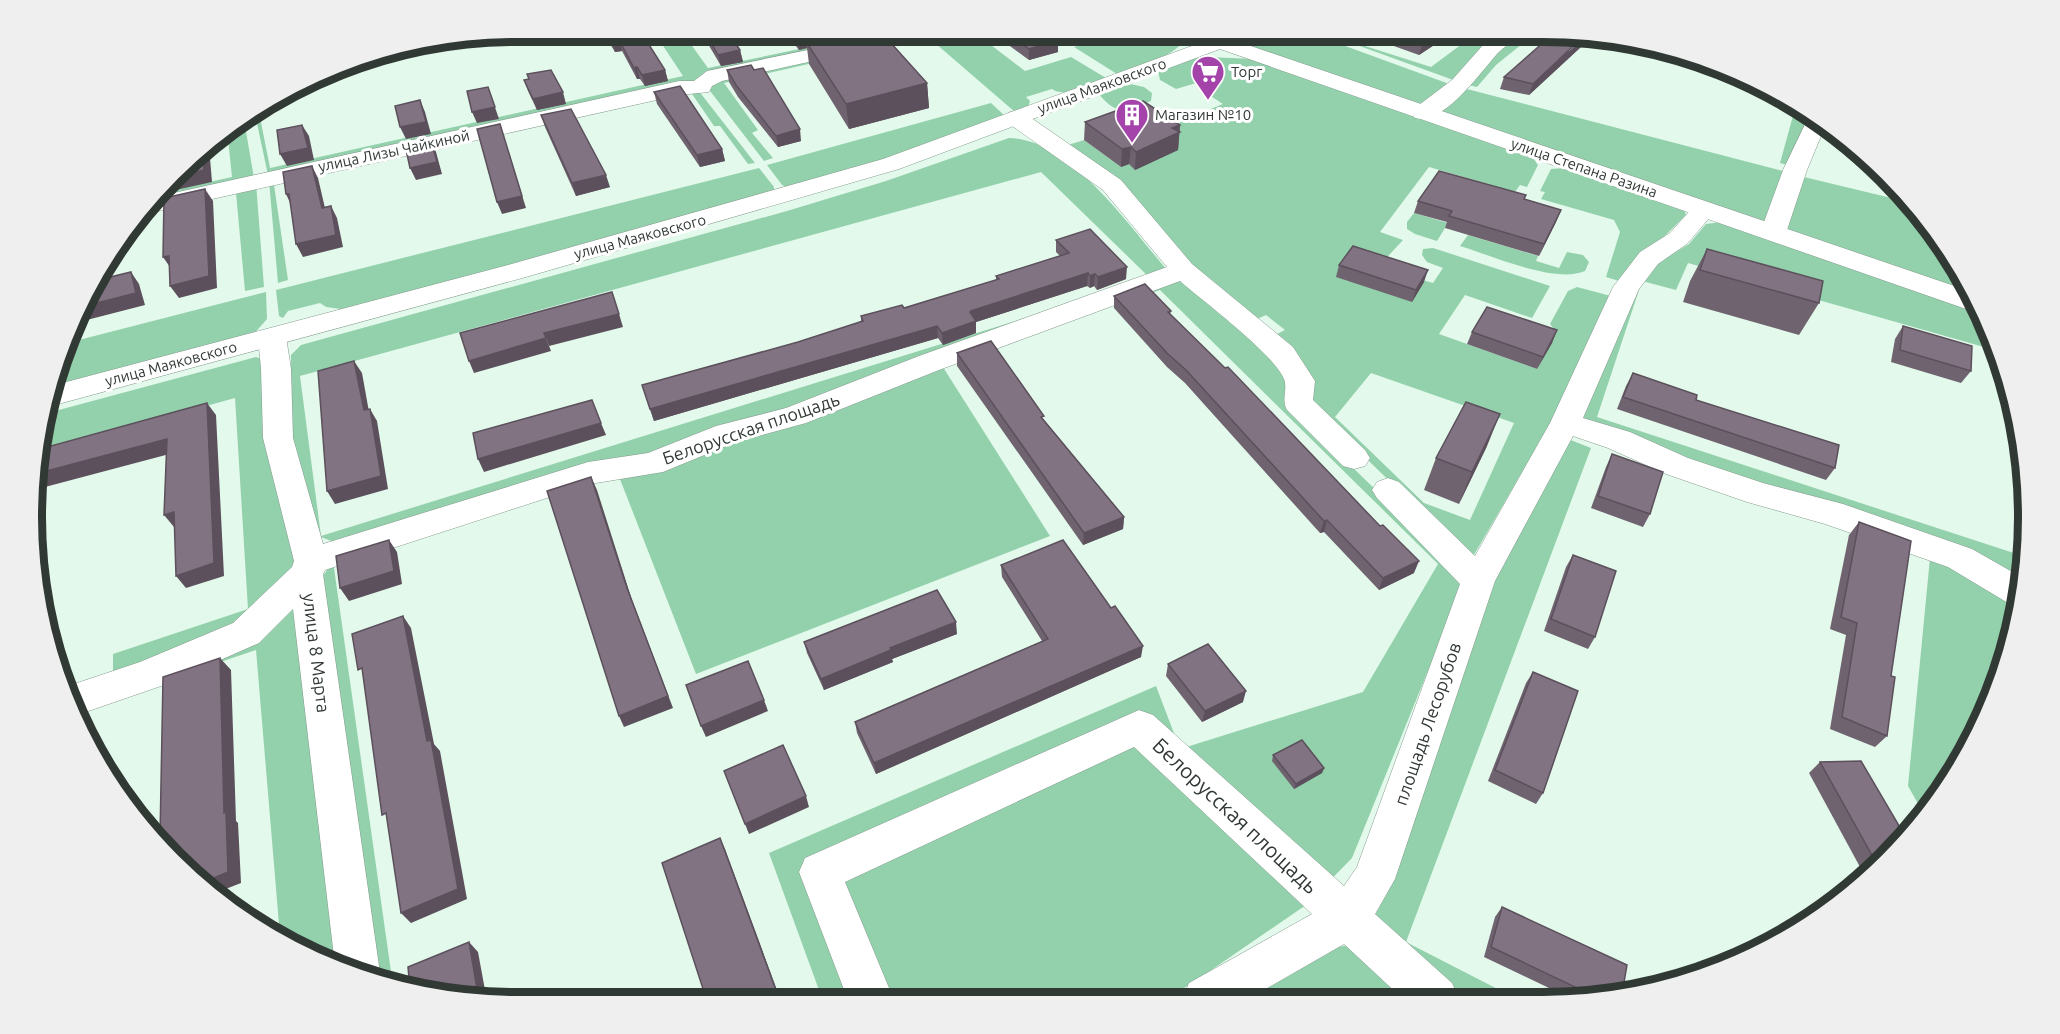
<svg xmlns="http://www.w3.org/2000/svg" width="2060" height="1034" font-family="Ubuntu,sans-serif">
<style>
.green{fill:#93d1ac;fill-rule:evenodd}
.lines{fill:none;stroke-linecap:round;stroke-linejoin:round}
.minor-casing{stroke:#859a8d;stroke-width:1}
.major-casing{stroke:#859a8d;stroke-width:1}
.minor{fill:#fff;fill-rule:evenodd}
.major{fill:#fff;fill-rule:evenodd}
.wall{fill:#706370}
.shaded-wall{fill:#5b505b}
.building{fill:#827382;stroke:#5b505b;stroke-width:1.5}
.labels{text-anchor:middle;stroke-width:6;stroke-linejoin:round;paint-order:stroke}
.far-poi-label{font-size:15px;fill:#313934;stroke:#fff;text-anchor:start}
.far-street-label{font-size:15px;fill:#313934;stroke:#fff}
.street-label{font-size:18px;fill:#313934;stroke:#fff}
.near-street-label{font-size:21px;fill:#313934;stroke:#fff}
.rim{fill:none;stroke:#313934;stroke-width:8}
</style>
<rect width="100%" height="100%" fill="#e3f9eb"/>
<g class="green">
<path d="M654 32H682L708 68 882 32H889L894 37 919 32H974L1025 71 1071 57 1106 78C1091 83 1066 99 1052 89L1026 97 1030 101 1028 107 1015 112 928 37 724 83 758 130 752 133 773 158 764 161 707 87 698 81 268 175 255 114 259 112 270 168 683 76Z"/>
<path d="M1078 32H1175L1184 39C1178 56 1133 68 1117 74L1074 47 1091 42Z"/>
<polygon points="1210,32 1307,32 1452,85 1417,106"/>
<polygon points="1321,32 1431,67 1478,32 1503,32 1456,81"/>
<polygon points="1517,32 1537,32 1496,65 1477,87 1468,85"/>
<path d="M1206 57 1254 59 1531 155 1538 165 1527 187 1520 185 1515 192 1429 167 1380 232 1403 240 1378 267 1433 283 1443 268 1427 262 1422 255 1423 249 1433 248 1550 286 1532 318 1465 295 1439 334 1537 369 1555 330 1550 324 1568 291 1577 287 1611 296 1553 419 1471 560 1309 403 1275 335 1285 330 1266 315 1255 320 1192 264 1068 145 1084 140 1121 167 1159 130 1223 104 1206 93 1216 88 1203 81 1176 89 1160 80 1158 71 1189 59ZM1371 373 1514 423 1470 520 1424 503 1335 417Z"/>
<path d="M1125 83 1144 87 1152 93 1151 101C1127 110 1117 117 1099 94Z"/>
<polygon points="1463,88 1783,171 1767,219 1761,223 1441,114 1437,109"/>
<polygon points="692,89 698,90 755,163 748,164 720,126 714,126 690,91 274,185 288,280 278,283 269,181 679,90"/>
<polygon points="991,103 1005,116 919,149 791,189 782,185 767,165"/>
<polygon points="1796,105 1812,115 1788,165 1780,163"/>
<polygon points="244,120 254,178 148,203 155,194 232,177 227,129"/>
<path d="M1009 138C1070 139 1130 227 1167 270L1151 279 933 355 792 409 723 428 652 456 588 466 339 544 321 537 291 437V355L301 345 787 211 886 181ZM1041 172 1151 279 321 536 300 376Z"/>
<polygon points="759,168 774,187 774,194 348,310 326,307 320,303 288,311 283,318 279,316 276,290"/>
<polygon points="1565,168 1684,209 1686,215 1619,281 1606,277 1620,232 1614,220 1541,199 1545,192 1540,191 1551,169"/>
<polygon points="1804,177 1912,203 1963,274 1973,295 1790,232 1786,226"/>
<polygon points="256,183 264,287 245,291 236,193 139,215 143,210"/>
<polygon points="1414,213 1448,223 1437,241 1415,234 1407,229 1407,222"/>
<polygon points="1721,222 1980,310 1998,351 1688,263 1676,290 1642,281 1597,417 2026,557 2021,585 1581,419 1639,279 1657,263 1689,244 1706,224"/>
<path d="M1468 235 1538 256 1536 261 1559 268 1567 252 1583 255 1589 262 1585 271C1555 284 1493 256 1460 246Z"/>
<polygon points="1179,277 1277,357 1291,381 1291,408 1466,577 1352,858 1306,905 1191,984 1163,1000 823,1001 769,853 1156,686 1180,749 1363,692 1438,564 1160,290 1055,325"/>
<polygon points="266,292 267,319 253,335 54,387 71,342"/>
<polygon points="256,357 266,361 299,564 244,628 150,670 71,697 68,687 113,672 113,654 248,609 235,398 40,452 41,422 44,414"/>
<polygon points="941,364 1050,536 696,674 618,474"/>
<polygon points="1568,439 1591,448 1406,942 1517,999 1454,999 1375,915 1389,890 1491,587"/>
<polygon points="1930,558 2019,602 2012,642 1979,731 1925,816 1908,786"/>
<polygon points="333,561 393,986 375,980 321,579"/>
<polygon points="300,586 343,968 303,953 280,936 256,650 75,711 74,707 151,681"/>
<polygon points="1356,944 1418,999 1242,999 1331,948"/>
</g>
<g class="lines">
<g class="minor-casing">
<g id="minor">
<path d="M1498 32H1521C1515 41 1504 46 1497 54 1479 74 1444 125 1415 118L1412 113 1415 108 1452 80 1484 44Z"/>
<polygon points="851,41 858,43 861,47 858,51 722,81 712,86 709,92 679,95 145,214 140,213 151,198 679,81 694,81 707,71"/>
<path d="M1016 111 1024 113 1121 180 1192 264 1293 347 1315 381 1313 400 1365 450 1370 458 1365 466 1354 469 1343 466 1287 410C1281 399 1288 390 1284 379 1274 354 1204 302 1180 281L939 370 806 423 736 442 663 472 590 484 325 570 323 574 380 973 377 981 335 965 293 609 259 643 164 685 77 715 68 686 140 662 233 623 292 567 294 561 263 438 261 369 258 337 262 331 272 328 282 331 286 337 291 369 293 438 323 544 588 462 648 453 716 426 786 408 919 356 1167 267 1103 190 1008 123 1005 118 1008 113Z"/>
<polygon points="1810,114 1826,124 1807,170 1786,233 1782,238 1773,241 1764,238 1760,233 1783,170"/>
<polygon points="1704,203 1713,205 1716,210 1688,243 1658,264 1639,289 1583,418 1630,432 1688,458 1763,483 1843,504 1972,549 2023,578 2018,606 2008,603 1948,567 1825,524 1747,502 1666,474 1608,448 1573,436 1495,581 1395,879 1375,914 1452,983 1459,999 1403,999 1344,944 1248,999 1182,1000 1189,983 1312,914 1134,747 845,882 894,1000 848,1000 799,872 805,858 1139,710 1153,715 1344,886 1357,867 1460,584 1377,498 1372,490 1377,482 1388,478 1399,482 1475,556 1550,423 1613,287 1640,252 1670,233 1695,205"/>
</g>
</g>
<g class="major-casing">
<polygon id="major" points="1190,32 1210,32 1972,292 1980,310 1966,309 1220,49 899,169 526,277 51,406 47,405 55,385 508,265 883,159 1200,43 1191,39 1188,35"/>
</g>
<use href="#minor" class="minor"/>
<use href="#major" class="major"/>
</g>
<g class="wall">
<polygon points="603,32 641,32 665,70 668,81 645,86 640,79 637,79 622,51 615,52"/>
<polygon points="701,32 728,32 740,50 743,62 721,66"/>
<polygon points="785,32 881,32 927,83 929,108 849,129 809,64 807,48 799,50"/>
<polygon points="991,32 1047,32 1058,40 1058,52 1029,60"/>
<polygon points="1454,32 1419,55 1391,45 1394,34"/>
<polygon points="1582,46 1529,95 1500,89 1504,77"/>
<polygon points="727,70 754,70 801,141 778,147 738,97 729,82"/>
<polygon points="524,80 566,104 537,110 528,91"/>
<polygon points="654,92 722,149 725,161 700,167 657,104"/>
<polygon points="541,115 610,187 576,196 545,127"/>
<polygon points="1085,122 1180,125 1178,150 1135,170 1129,164 1121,167 1084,140"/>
<polygon points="1526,195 1524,200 1561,210 1556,222 1539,256 1445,228 1447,222 1414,213 1418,201"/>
<polygon points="1056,240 1126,279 1097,290 1094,286 1090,288 1087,286 976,322 976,333 943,345 938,338 654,421 642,385 798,342 861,322 861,316 904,308 996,280 996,276 1060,256 1056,252"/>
<polygon points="1707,249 1819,303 1799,335 1683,302 1690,281"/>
<polygon points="1339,265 1424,282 1412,302 1336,277"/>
<polygon points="1114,296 1171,311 1170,315 1414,573 1379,590 1324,532 1320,533 1185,383 1167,367 1114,308"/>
<polygon points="1903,326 1971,371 1961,383 1891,362 1895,339"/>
<polygon points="1557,330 1552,343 1537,369 1467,344 1472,332"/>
<polygon points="957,353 1044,420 1124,517 1123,529 1083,545 957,366"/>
<polygon points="1633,373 1696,400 1835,468 1826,480 1617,409 1626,386"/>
<polygon points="1487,446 1459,504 1424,490 1436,458"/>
<polygon points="1612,454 1650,514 1643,527 1591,508 1606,467"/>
<polygon points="1859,522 1891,676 1887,736 1875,747 1830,729 1846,635 1830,629 1849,535"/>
<polygon points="1573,555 1595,637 1588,649 1544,631 1566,567"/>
<polygon points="1001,565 1141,657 876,774 857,733 855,722 1042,641 1002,577"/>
<polygon points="957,634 892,659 893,662 824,690 807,653 804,642"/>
<polygon points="1168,664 1243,702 1202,722 1166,676"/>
<polygon points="1533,672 1543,793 1536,804 1488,781 1526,683"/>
<polygon points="1273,755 1324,768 1322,773 1294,789 1272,761"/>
<polygon points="1820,762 1905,836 1874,867 1860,867 1809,773"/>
<polygon points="1502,907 1607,998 1570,998 1484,957 1495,917"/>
</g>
<g class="shaded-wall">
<polygon points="831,32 866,32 805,40 807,48 799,50 797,39"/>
<polygon points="1440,32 1454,32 1419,55 1422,44"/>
<polygon points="1587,35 1582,46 1529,95 1533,84"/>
<polygon points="474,39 475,40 334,71 361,57"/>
<polygon points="619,40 622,51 615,52 611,41"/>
<polygon points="1058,40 1058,52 1029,60 1029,49"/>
<polygon points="740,50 743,62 721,66 718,55"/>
<polygon points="637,67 640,79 637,79 634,68"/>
<polygon points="665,70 668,81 645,86 642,75"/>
<polygon points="927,83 929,108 849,129 846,104"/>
<polygon points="488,87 499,119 477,123 472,112"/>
<polygon points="563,92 566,104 537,110 533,99"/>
<polygon points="420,100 425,112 431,134 406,139 400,127"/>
<polygon points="500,124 526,208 502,214 497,202"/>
<polygon points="302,125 309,136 314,160 287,166 280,154"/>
<polygon points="1180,125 1178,150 1135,170 1136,152 1172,128"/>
<polygon points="800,129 801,141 778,147 776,136"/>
<polygon points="431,140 436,152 442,174 416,180 410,168"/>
<polygon points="1131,147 1129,164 1121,167 1122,149"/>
<polygon points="204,148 210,158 212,182 171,191 166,183"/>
<polygon points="722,149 725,161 700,167 697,155"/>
<polygon points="312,166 318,178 328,221 322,208"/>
<polygon points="606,175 610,187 576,196 572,183"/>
<polygon points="205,189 213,201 217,288 179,298 170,286"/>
<polygon points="286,194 289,194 292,207"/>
<polygon points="331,206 337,218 343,247 303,257 296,244"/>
<polygon points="1561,210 1556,222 1539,256 1544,244"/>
<polygon points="169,256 172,270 163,257"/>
<polygon points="1127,267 1126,279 1097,290 1098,277"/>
<polygon points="1428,270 1424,282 1412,302 1416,290"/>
<polygon points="131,272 139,284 145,305 79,322 85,306"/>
<polygon points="1088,273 1087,286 976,322 976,333 943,345 942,333 971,311"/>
<polygon points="1095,274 1094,286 1090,288 1090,276"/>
<polygon points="619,314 623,327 549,346 544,333"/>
<polygon points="937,326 938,338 654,421 650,409"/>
<polygon points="1557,330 1552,343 1537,369 1543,357"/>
<polygon points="546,338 551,351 474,373 469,361"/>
<polygon points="354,361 362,373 371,423 364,410"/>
<polygon points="207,403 216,415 224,576 186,588 176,576"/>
<polygon points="370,409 377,421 388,489 335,504 327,491"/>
<polygon points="1500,414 1487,446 1459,504 1472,472"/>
<polygon points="601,423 606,435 484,472 478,459"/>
<polygon points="167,439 177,452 45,487 45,489 39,491 39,473"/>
<polygon points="591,477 597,490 632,600 673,708 624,727 619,716 627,588"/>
<polygon points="174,512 185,524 174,527 164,515"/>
<polygon points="1124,517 1123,529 1083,545 1084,533"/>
<polygon points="1327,520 1324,532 1320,533 1324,521"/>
<polygon points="389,540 397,552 402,584 349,601 340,588"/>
<polygon points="1419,561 1414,573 1379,590 1383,578"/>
<polygon points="403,616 411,628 434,744 440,751 467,899 411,923 401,913 427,741"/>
<polygon points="956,622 957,634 892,659 893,662 824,690 821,679 890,648"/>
<polygon points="1143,646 1141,657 876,774 874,763"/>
<polygon points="220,658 231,670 236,821 238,823 241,883 218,892 204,882 224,813"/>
<polygon points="1246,691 1243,702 1202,722 1205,711"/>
<polygon points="764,700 768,711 706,737 701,726"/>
<polygon points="1324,768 1322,773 1294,789 1296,784"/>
<polygon points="806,796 809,807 749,834 745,824"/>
<polygon points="720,838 725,849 781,1001 780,1001"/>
<polygon points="469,942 478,952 487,1001 479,1000"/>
</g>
<g class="building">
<polygon points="606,32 641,32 665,70 642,75 637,67 634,68 619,40 611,41"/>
<polygon points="705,32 728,32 740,50 718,55"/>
<polygon points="792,32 831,32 797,39"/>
<polygon points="846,32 881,32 927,83 846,104 805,40"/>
<polygon points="1005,32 1047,32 1058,40 1029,49"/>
<polygon points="1396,32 1440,32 1422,44 1394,34"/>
<polygon points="1554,33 1574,33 1586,34 1533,84 1504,77"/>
<polygon points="751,65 754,70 763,68 800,129 776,136 736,85 727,70"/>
<polygon points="551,70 563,92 533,99 524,80 529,79 527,74"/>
<polygon points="680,86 722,149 697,155 654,92"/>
<polygon points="488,87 495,107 472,112 467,91"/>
<polygon points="420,100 426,122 400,127 395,106"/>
<polygon points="1143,101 1180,125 1172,128 1180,132 1136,152 1131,147 1122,149 1085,122"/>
<polygon points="571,109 606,175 572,183 541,115"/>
<polygon points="500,124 522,196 497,202 477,129"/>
<polygon points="302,125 308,148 280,154 277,130"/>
<polygon points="431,140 437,162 410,168 405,145"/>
<polygon points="203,149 204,170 173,177"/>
<polygon points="312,166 322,208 331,206 336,235 296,244 289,194 286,194 283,172"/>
<polygon points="1439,171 1526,195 1524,199 1561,210 1544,244 1449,216 1452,211 1418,201"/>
<polygon points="205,189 209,276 170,286 169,256 163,257 164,198"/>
<polygon points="1090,229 1127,267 1098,277 1095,274 1090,276 1088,273 971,311 970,312 976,321 942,333 937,326 650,409 642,385 798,342 863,321 861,316 902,305 904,308 999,279 996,276 1069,253 1056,240"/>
<polygon points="1353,246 1428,270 1416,290 1339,265"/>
<polygon points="1707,249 1823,281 1819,303 1700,270"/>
<polygon points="131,272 136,293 85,306 94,281"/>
<polygon points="1145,284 1171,311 1168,312 1225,368 1228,367 1380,526 1383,525 1419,561 1383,578 1327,520 1324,521 1186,370 1168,354 1114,296"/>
<polygon points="612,292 619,314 544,333 546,338 469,361 460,333"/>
<polygon points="1487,307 1557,330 1543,357 1472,332"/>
<polygon points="1903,326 1972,346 1971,371 1900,350"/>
<polygon points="991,341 1044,416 1041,417 1124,517 1084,533 957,353"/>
<polygon points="354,361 364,410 370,409 381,476 327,491 318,371"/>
<polygon points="1633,373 1697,395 1696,400 1839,445 1835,468 1623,397"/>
<polygon points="592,400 601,423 478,459 473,433"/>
<polygon points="1466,402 1500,414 1472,472 1436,458"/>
<polygon points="207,403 214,563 176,576 174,512 164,515 167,439 39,473 40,449"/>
<polygon points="1612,454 1663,472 1650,514 1598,496"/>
<polygon points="591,477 627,588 668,696 619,716 547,491"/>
<polygon points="1859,522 1911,541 1891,676 1895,677 1887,736 1842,717 1857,623 1841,617"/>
<polygon points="389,540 394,571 340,588 336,556"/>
<polygon points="1063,540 1111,608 1115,606 1143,646 874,763 855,722 1048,639 1001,565"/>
<polygon points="1573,555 1616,571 1595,637 1551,619"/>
<polygon points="937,590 956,622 890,648 891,650 821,679 804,642"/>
<polygon points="403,616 427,741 431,740 458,889 401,913 386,813 382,815 362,668 358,670 352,634"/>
<polygon points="1208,644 1246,691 1205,711 1168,664"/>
<polygon points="220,658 224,813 226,812 228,872 204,882 174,861 158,838 160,837 163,677"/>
<polygon points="748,661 764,700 701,726 686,685"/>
<polygon points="1533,672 1578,691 1543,793 1495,770"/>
<polygon points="1302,740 1324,768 1296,784 1273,755"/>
<polygon points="783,745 806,796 745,824 724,771"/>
<polygon points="1861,761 1905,836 1884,857 1873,857 1820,762"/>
<polygon points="720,838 780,1001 707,1001 662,863"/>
<polygon points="1502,907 1627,965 1622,994 1607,998 1598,998 1491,947"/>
<polygon points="469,942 479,1000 410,989 408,967"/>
</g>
<defs>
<g id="supermarket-pin" transform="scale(1.725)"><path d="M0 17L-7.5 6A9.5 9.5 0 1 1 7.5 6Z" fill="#a443aa" stroke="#fff"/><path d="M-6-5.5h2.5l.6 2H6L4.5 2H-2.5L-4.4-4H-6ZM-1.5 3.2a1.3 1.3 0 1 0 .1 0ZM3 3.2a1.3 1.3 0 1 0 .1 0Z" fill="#fff"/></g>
<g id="building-pin" transform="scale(1.725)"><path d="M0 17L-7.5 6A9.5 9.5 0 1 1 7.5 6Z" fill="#a443aa" stroke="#fff"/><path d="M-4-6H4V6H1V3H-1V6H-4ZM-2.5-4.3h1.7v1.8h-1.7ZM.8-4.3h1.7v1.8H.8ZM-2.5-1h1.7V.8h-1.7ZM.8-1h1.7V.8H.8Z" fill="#fff"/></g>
</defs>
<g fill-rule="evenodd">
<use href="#supermarket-pin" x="1208" y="72"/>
<use href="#building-pin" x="1132" y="115"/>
</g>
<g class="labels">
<g class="far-poi-label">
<text x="1231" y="77">Торг</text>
<text x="1155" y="120">Магазин №10</text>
</g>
<g class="far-street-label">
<text transform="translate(1102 86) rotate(-20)" y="5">улица Маяковского</text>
<text transform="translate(394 151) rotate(-12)" y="5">улица Лизы Чайкиной</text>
<text transform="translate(1584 168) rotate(19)" y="5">улица Степана Разина</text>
<text transform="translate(640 237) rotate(-15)" y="5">улица Маяковского</text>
<text transform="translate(171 364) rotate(-15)" y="5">улица Маяковского</text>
</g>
<g class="street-label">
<text transform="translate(751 429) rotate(-19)" y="6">Белорусская площадь</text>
<text transform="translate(316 653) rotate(83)" y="6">улица 8 Марта</text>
<text transform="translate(1428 724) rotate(-71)" y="6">площадь Лесорубов</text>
</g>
<g class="near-street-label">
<text transform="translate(1235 816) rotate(43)" y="7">Белорусская площадь</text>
</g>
</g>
<path d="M0 0H2060V1034H0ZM517 42H1543A475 475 0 0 1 2018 517V517A475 475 0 0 1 1543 992H517A475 475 0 0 1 42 517V517A475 475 0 0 1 517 42Z" fill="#efefef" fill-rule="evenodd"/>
<path class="rim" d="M517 42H1543A475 475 0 0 1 2018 517V517A475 475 0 0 1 1543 992H517A475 475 0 0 1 42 517V517A475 475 0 0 1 517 42Z"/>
</svg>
